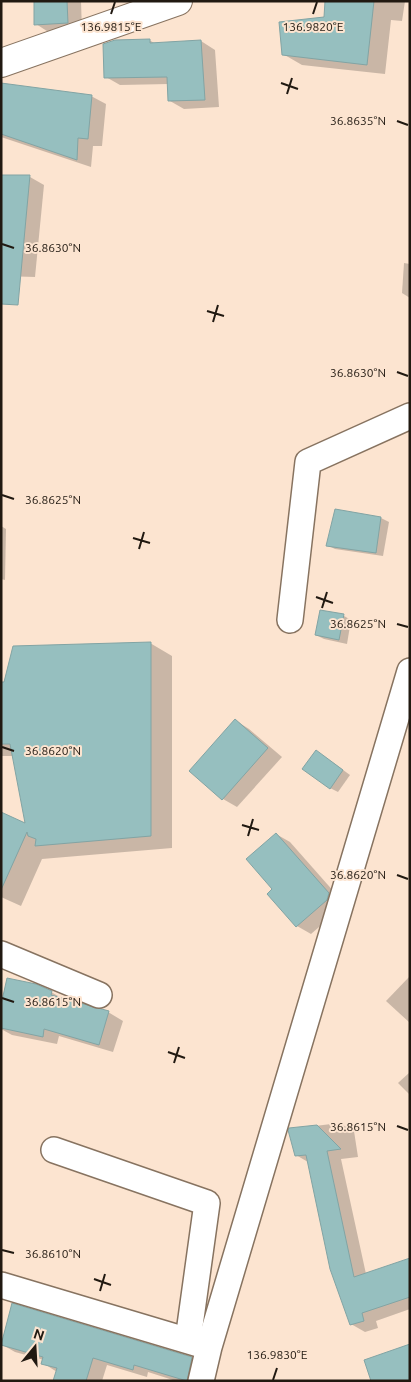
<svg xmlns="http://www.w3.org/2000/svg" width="411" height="1382" font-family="Ubuntu,sans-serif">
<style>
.shadow{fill:#0003}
.building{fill:#96bfbf;stroke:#82a4a4}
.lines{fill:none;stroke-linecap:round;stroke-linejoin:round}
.street-casing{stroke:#877360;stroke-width:28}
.secondary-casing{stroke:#877360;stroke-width:30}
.street{stroke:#fff;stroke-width:25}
.secondary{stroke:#fff;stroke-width:28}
.ticks{fill:none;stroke:#211911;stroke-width:2}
.ticks-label{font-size:12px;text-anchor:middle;fill:#211911;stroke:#fce4d0;stroke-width:4;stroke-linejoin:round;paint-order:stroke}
</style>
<rect width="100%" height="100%" fill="#fce4d0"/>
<g class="shadow">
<polygon points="36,1 81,1 82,31 50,33 36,24"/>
<polygon points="327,1 405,1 402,21 391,20 385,74 302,65 283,54 325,18"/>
<polygon points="149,40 156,44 201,41 215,50 219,107 184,109 170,101 169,84 120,85 106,77"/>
<polygon points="1,84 91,96 106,104 102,146 93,146 91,167 1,137"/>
<polygon points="1,177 30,177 44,185 35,277 1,276"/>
<polygon points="404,263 410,264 410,298 402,293"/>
<polygon points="336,510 381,518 389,522 383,556 335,549 327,545"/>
<polygon points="1,526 6,529 5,580 1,579"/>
<polygon points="344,616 351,620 347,644 324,639 316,635"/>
<polygon points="150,643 172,656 172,848 42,859 21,906 1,897 1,814 27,825 14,756 1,756 1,683"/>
<polygon points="235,720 249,729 282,757 237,807 223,799 191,771"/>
<polygon points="324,756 350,775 338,792 330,788"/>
<polygon points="276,834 290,842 343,902 341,908 311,934 297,926 274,889"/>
<polygon points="410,976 410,1023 386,1001"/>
<polygon points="51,992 65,1000 108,1012 123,1021 113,1052 59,1036 57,1044 12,1035 1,1029 1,1011"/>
<polygon points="410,1072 410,1095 398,1083"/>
<polygon points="339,1123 354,1131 358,1157 341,1159 366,1274 410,1259 410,1309 376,1321 378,1328 365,1332 351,1324 308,1162 296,1155 291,1129"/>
<polygon points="13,1305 191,1358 205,1366 202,1381 176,1381 148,1372 147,1377 107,1365 102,1381 55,1381 57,1372 43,1363 44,1360 15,1352 1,1344"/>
</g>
<g class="building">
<polygon points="34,1 67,1 68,23 34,25"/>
<polygon points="325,1 374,1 367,65 282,55 279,22 324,17"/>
<polygon points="150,39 150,43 201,40 205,100 168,101 167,77 104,78 103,44 115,40"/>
<polygon points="1,83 92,95 88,139 78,138 77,160 1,134"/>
<polygon points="1,175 30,175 18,305 1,304"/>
<polygon points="335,509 381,517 376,553 326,546"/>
<polygon points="320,610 344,614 339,640 315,635"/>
<polygon points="151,642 151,836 35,846 36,839 28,836 27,832 1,890 1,812 25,823 10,744 1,744 1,682 4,682 13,646"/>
<polygon points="235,719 268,748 222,800 189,771"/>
<polygon points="316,750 343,770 330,789 302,769"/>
<polygon points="276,833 329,893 327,900 296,927 267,894 272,889 246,859"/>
<polygon points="7,978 36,984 52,991 51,995 109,1011 99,1045 44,1029 43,1037 1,1028 1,1005"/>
<polygon points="317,1125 341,1149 327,1151 354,1277 410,1258 410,1297 362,1313 364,1321 350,1325 330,1269 306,1155 295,1156 288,1130 289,1128"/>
<polygon points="12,1303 192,1357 187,1381 134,1365 133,1370 93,1358 86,1381 53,1381 57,1368 41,1364 43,1357 1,1345"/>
<polygon points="410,1344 410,1381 371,1381 364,1360"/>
</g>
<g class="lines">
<g class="street-casing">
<g id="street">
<polyline points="290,620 308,462 410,416"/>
<polyline points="1,954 99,995"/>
<polyline points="54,1150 207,1203 188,1340"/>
<polyline points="1,1285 202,1345"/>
<polyline points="201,1381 209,1347 410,671"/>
</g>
</g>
<g class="secondary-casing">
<polyline id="secondary" points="1,63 178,1"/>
</g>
<use href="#street" class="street"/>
<use href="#secondary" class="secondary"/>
</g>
<path class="ticks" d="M111 14 115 2M313 14 317 2M281 83 298 89M287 94 292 78M397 121 408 125M2 244 14 248M207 311 224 316M213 322 218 305M397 372 408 376M2 495 14 499M133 538 150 543M139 549 144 532M316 597 333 603M322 608 327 592M397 624 408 627M2 747 14 751M242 825 259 830M248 836 253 819M397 875 408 879M2 998 14 1002M168 1052 185 1058M174 1063 179 1047M397 1126 408 1130M2 1250 14 1253M94 1279 111 1285M100 1291 105 1274M273 1380 277 1368"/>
<g class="ticks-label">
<text x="111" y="31">136.9815°E</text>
<text x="313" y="31">136.9820°E</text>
<text x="358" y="125">36.8635°N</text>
<text x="53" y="252">36.8630°N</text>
<text x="358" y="377">36.8630°N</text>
<text x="53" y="504">36.8625°N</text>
<text x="358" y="628">36.8625°N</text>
<text x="53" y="755">36.8620°N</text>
<text x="358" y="879">36.8620°N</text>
<text x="53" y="1006">36.8615°N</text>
<text x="358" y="1131">36.8615°N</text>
<text x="53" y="1258">36.8610°N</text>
<text x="277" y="1359">136.9830°E</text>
</g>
<rect width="411" height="1382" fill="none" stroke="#211911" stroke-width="5"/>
<g transform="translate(35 1347) rotate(18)" stroke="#fce4d0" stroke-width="4" paint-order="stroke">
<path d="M0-4L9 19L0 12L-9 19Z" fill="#211911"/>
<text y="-8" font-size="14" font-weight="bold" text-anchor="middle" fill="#211911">N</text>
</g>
</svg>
